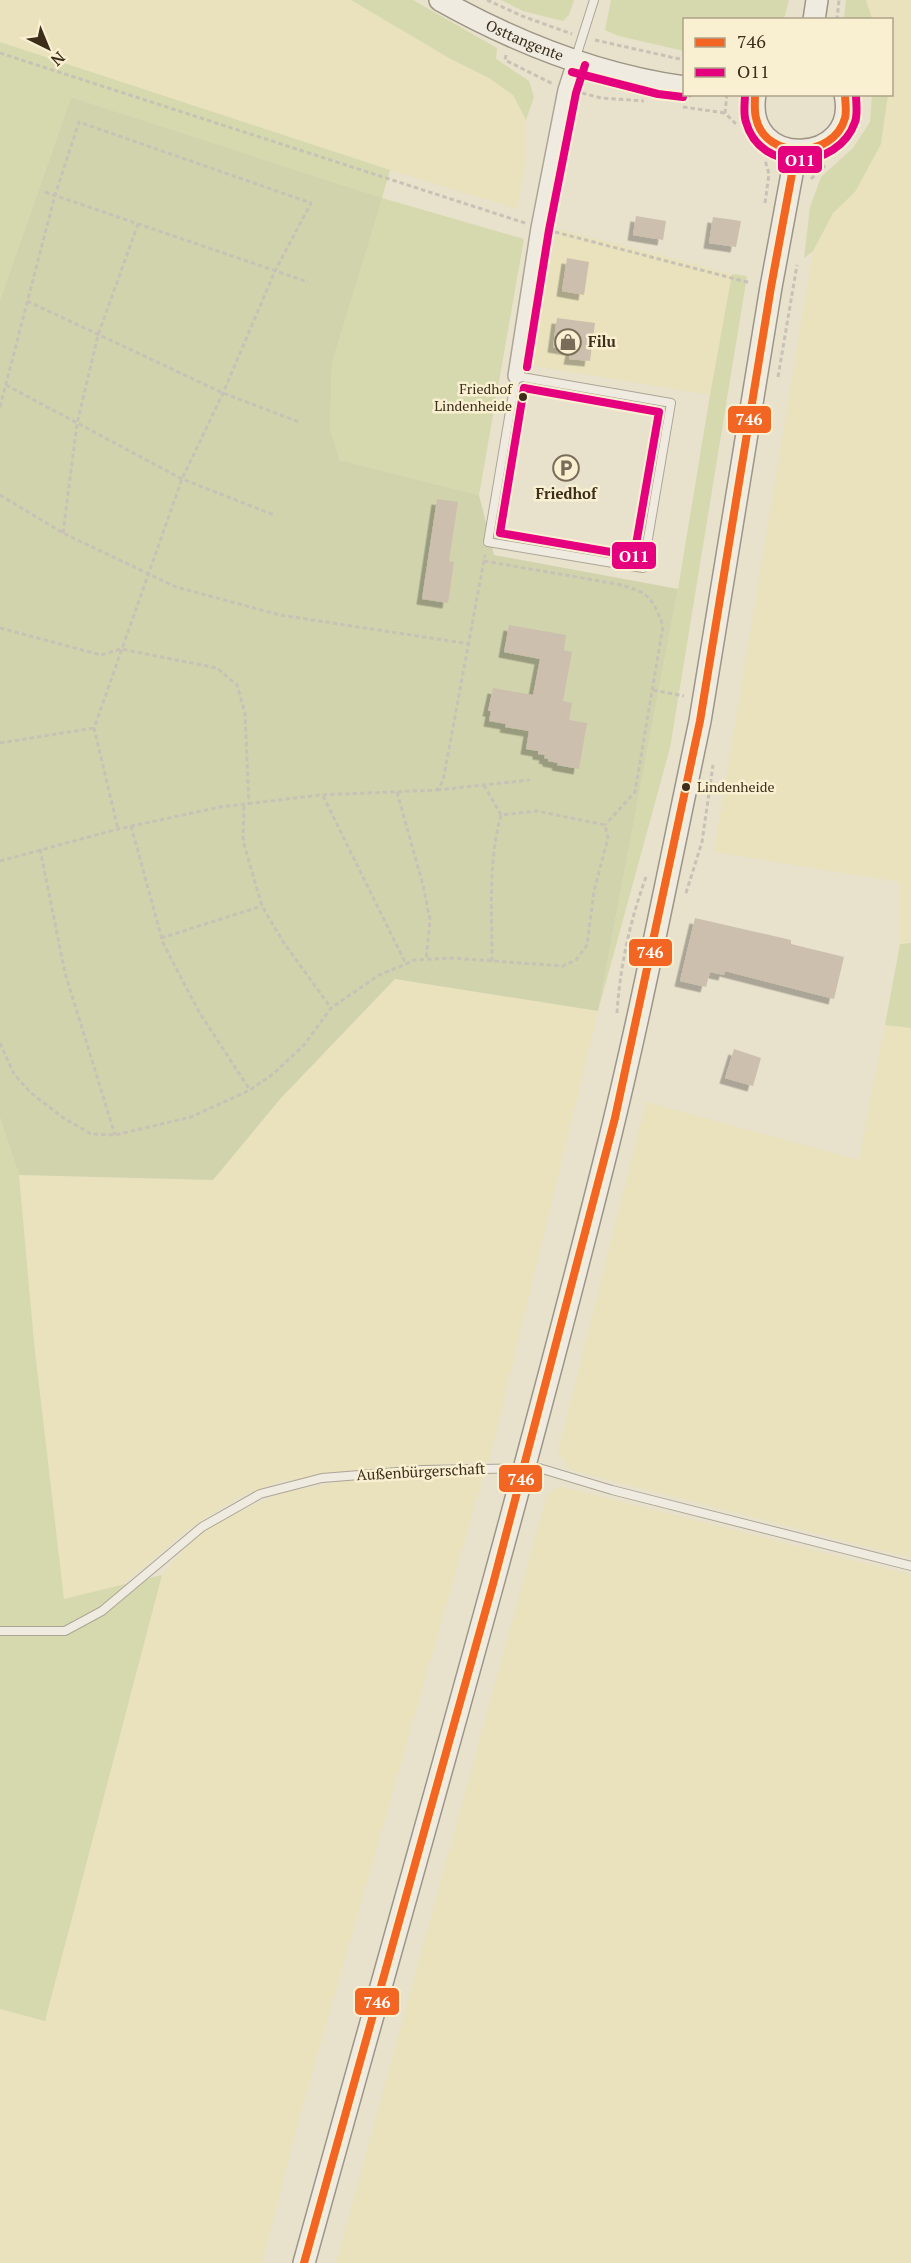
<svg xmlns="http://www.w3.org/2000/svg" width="911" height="2263" font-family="'PT Serif',serif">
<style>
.farmland{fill:#e9e2bc}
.green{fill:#d6d9ad}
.cemetery{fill:#d1d3ad}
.building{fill:#ccbfad;filter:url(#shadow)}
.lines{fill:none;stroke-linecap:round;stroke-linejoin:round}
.service-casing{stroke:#ada596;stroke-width:10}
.minor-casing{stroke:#ada596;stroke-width:18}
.secondary-casing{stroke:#9d9585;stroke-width:24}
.path{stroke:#c8c2b6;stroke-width:3;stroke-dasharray:4.5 3;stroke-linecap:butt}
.service{stroke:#efebe0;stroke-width:8}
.minor{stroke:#efebe0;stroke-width:15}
.secondary{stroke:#efebe0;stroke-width:21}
.bus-1-casing{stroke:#f9f0d2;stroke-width:12}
.bus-2-casing{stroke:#f9f0d2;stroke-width:12}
.bus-1{stroke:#f26522;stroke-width:8}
.bus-2{stroke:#e5007d;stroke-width:8}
.bus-dot{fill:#3d2e1c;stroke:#f9f0d2;stroke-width:2}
.labels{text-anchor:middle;stroke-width:5;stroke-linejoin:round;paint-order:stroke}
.bus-label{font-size:14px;fill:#3d2e1c;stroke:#f9f0d2;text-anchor:end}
.street-label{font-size:15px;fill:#3d2e1c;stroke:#f9f0d2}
.poi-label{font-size:15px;font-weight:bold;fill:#3d2e1c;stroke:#f9f0d2;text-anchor:start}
.line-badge{stroke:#f9f0d2;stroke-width:2}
.badge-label{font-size:16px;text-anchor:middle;font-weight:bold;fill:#fff}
</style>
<defs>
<filter id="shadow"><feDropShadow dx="-5.5" dy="5.5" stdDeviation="0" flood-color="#0004"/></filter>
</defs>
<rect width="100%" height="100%" fill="#e8e1cc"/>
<g class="farmland">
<polygon points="0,0 351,0 449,58 489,78 513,95 526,121 526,161 517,209 390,170 0,42"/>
<polygon points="866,0 911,0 911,943 900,944 900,882 714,852 813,251 833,213 855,191 881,144 888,95 892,94 892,20 872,19"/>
<polygon points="558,229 732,274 710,395 528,365"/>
<polygon points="395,979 598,1011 489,1461 364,1469 278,1482 237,1498 188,1529 122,1585 64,1599 34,1342 19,1175 213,1180 281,1098"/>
<polygon points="885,1025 911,1028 911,1558 571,1470 558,1452 646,1102 859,1160"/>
<polygon points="456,1474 483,1477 300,2115 262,2263 0,2263 0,2009 45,2021 162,1575 193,1539 235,1513 285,1492 350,1480"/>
<polygon points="559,1486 911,1575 911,2263 336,2263 547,1494"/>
</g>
<g class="green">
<polygon points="351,0 413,0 497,48 496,59 529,81 534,97 526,120 513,95 489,78 449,58"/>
<polygon points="501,0 574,0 569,15 563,21 523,11"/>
<polygon points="611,0 789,0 784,19 684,20 684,51 619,36 605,30"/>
<polygon points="846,0 866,0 872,19 844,19"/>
<polygon points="0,42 390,170 382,198 524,239 479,495 340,460 330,429 332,363 381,198 71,97 0,300"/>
<polygon points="872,95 888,95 881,144 855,192 833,213 813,251 804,258 810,207 821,177 853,148 870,122"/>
<polygon points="732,274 747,276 670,748 598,1011 678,589 710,395"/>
<polygon points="911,943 911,1028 885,1025 900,944"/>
<polygon points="0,1118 19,1175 34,1342 64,1599 162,1575 45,2021 0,2009"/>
</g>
<polygon class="cemetery" points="71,97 382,198 332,363 330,429 340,460 479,495 494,555 678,589 598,1011 395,979 281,1098 213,1180 19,1175 0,1118 0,300"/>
<g class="building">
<polygon points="636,216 666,221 663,240 633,235"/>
<polygon points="713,217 741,221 736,247 709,243"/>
<polygon points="567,258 589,262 584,295 562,291"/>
<polygon points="557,318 595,323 590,361 569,359 571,350 553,347"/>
<polygon points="437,499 458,502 449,561 454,562 448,603 422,599"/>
<polygon points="509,625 566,635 564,650 572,652 563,701 572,703 569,720 587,723 579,769 557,765 558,763 548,761 548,759 544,758 545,755 538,754 538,751 526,749 529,731 505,727 506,724 489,721 491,711 488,711 493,688 533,695 540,659 504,652"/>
<polygon points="695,918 791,940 791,944 844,957 834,999 725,971 724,975 710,972 706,987 680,981"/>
<polygon points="734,1049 761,1058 753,1086 725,1078"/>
</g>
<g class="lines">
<g class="service-casing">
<g id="service">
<polyline points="575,60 594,0"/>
<polygon points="516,376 671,403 643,568 488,542"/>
<polyline points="0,1631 65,1631 102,1611 202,1527 260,1494 322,1478 422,1470 539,1468 612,1490 911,1566"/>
</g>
</g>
<g class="minor-casing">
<polyline id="minor" points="516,376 539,228 566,90 575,62"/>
</g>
<g class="secondary-casing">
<g id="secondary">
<path id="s1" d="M440 0C515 42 599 75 684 87"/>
<polyline points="814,20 817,0"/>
<path d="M755 94C742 172 861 166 845 94"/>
<path d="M304 2263C404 1901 509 1539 601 1174 639 1024 668 872 700 721L771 287 796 152"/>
</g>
</g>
<g class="path">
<polyline points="487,0 522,16 572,34"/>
<polyline points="837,20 839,0"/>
<polyline points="595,40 684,60"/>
<polyline points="0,53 525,223"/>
<polyline points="506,55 505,60 553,84"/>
<polyline points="582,93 601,98 644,101"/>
<polyline points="727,94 725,113 736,124"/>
<polyline points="683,107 725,113"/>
<polyline points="811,179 826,165"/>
<polyline points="45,192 308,282"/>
<polyline points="765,203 769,174 765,160"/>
<polyline points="555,232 751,283"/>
<polyline points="27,301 223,393 299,422"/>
<polyline points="778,377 797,265"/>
<polyline points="6,385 182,479 274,515"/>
<polyline points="0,407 55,195 79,122 311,203 275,271 223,393 182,479 94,728 118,829"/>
<polyline points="0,495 63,533 176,587 280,615 470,644"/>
<polyline points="63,533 77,424 98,335 138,224"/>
<path d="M484 561 617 584C648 592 652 596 663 626L635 792 605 825"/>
<polyline points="0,628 101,655 121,649 217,668 237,685 245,713 249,805"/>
<polyline points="653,690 684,696"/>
<polyline points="0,743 94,728"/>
<polyline points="484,785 501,815"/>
<polyline points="437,790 530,780"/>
<polyline points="397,792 423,885 430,920 426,960"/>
<polyline points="323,796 406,964"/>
<polyline points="244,806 243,841 262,906 284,943 331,1008"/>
<polyline points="131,826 163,943 199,1012 250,1090"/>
<polyline points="40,849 65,973 115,1135"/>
<polyline points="0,861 118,829 220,807 320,795 437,790 443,781 485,555"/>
<polyline points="686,893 702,842 713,765"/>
<polyline points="161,938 262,906"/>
<path d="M617 1013C620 966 630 921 646 877"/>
<path d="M0 1043 14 1074 30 1092 62 1117 91 1134 115 1135 191 1117 250 1090 273 1074 304 1045 331 1008 379 975 406 964 414 960 452 958 563 966 576 960 587 945 594 891 608 838 605 825 537 811 501 815C488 862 492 913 492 962"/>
</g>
<use href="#service" class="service"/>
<use href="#minor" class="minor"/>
<use href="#secondary" class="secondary"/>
<g class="bus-1-casing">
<g id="bus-1">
<path d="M755 94C755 102 754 111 756 118 765 161 834 159 845 118 847 111 845 102 845 94"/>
<polyline points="304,2263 493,1584 615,1118 700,721 771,287 796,152"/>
</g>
</g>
<g class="bus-2-casing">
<g id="bus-2">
<polyline points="572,72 658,94 683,97"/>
<path d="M745 94C745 103 743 114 746 122 760 174 838 171 855 122 858 114 856 103 856 94"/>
<polyline points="527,367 549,230 576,93 585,65"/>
<polygon points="524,388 659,412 634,556 500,533"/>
</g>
</g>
<use href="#bus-1" class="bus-1"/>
<use href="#bus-2" class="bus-2"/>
</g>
<defs>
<g id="shop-ring" transform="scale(1.35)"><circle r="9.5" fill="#f9f0d2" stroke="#796d5a" stroke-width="1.5"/><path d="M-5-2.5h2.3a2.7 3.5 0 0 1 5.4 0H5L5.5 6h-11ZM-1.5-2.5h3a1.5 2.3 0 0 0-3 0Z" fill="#796d5a"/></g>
<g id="parking-ring" transform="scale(1.35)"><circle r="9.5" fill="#f9f0d2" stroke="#796d5a" stroke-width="1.5"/><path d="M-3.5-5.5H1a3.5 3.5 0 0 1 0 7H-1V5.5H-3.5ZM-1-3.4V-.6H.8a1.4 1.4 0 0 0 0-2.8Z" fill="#796d5a"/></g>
</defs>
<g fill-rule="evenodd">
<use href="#shop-ring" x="568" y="342"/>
<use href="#parking-ring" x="566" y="468"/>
</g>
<g class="bus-dot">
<circle cx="523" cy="397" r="5"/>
<circle cx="686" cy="787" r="5"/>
</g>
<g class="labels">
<g class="bus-label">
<text x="512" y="394">Friedhof<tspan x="512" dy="17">Lindenheide</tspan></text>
<text x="697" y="792" text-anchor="start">Lindenheide</text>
</g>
<g class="street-label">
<text dy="5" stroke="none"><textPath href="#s1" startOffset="94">Osttangente</textPath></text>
<text transform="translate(421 1472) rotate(-3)" y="5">Außenbürgerschaft</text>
</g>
<g class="poi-label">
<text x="588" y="347">Filu</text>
<text x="566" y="499" text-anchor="middle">Friedhof</text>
</g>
</g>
<g class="line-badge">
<rect x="777" y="145" width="46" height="29" rx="6" fill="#e5007d"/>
<rect x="727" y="405" width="45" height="29" rx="6" fill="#f26522"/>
<rect x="611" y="541" width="46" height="29" rx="6" fill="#e5007d"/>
<rect x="628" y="938" width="45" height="29" rx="6" fill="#f26522"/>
<rect x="498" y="1464" width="45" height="29" rx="6" fill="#f26522"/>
<rect x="354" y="1987" width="46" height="29" rx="6" fill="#f26522"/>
</g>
<g class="badge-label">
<text x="800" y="166">O11</text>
<text x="749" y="425">746</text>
<text x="634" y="562">O11</text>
<text x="650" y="958">746</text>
<text x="521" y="1485">746</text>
<text x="377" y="2008">746</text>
</g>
<rect x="683" y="18" width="210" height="78" fill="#f9f0d2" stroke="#aea289" stroke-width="1.5"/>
<rect x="695" y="38" width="30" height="9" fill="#f26522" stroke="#aea289" stroke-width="1.5"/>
<text x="737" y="48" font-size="18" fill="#3d2e1c">746</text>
<rect x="695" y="68" width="30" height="9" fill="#e5007d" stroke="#aea289" stroke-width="1.5"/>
<text x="737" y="78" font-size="18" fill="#3d2e1c">O11</text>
<g transform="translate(48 48) rotate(137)" stroke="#f9f0d2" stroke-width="4.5" paint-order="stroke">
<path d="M0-4.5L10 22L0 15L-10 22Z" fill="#3d2e1c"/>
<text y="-9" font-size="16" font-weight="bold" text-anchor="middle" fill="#3d2e1c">N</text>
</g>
</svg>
